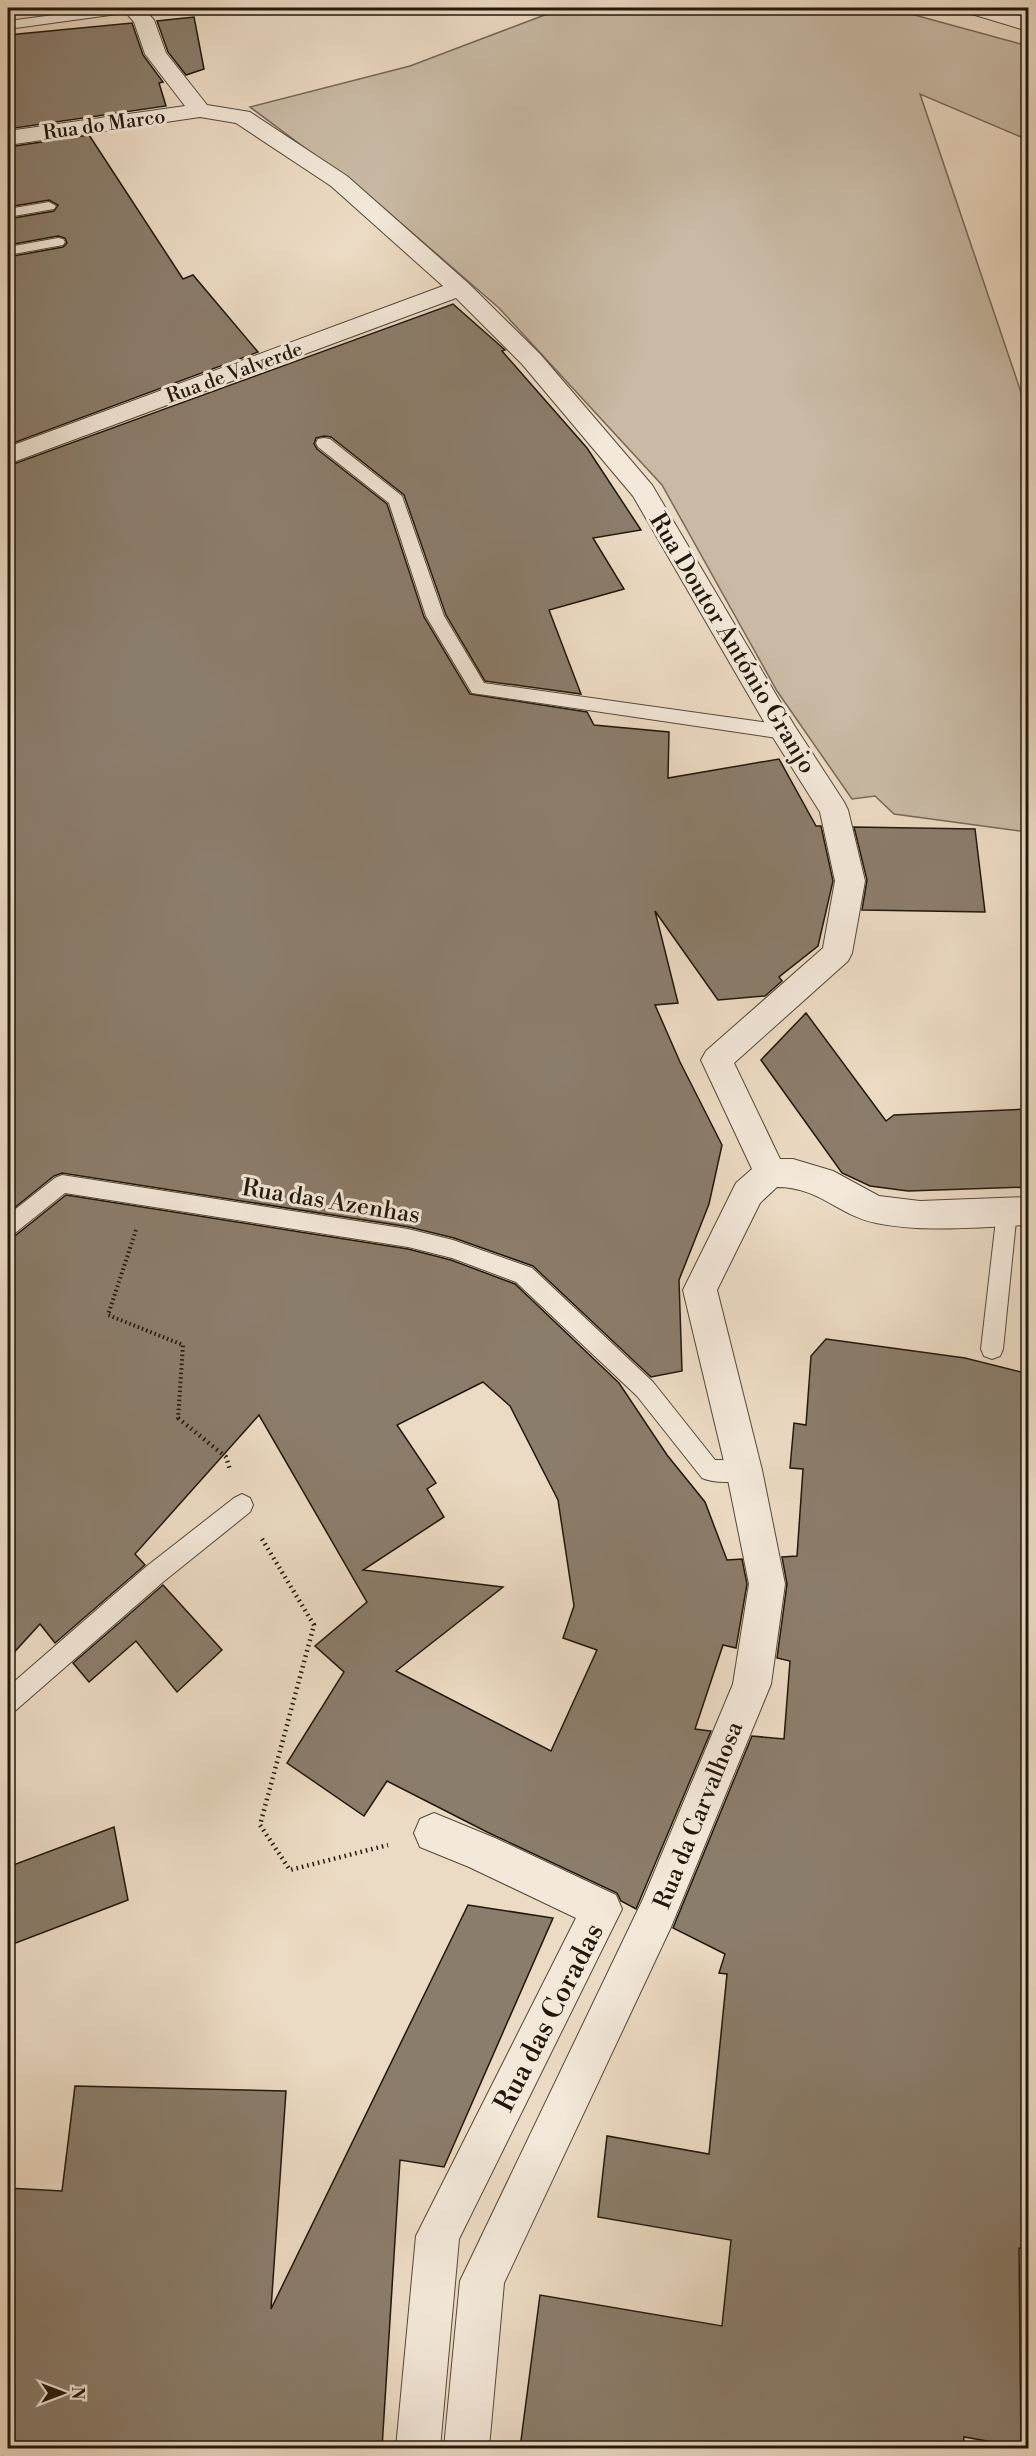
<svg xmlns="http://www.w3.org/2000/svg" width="1036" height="2456" font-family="'Libre Bodoni',serif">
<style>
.green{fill:#c9baa5;stroke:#756958;stroke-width:1.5}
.building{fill:#8b7d6b;stroke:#21180b;stroke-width:1.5;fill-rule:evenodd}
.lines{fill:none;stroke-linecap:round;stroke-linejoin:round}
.service-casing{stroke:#544939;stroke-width:2}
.minor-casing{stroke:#544939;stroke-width:2}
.tertiary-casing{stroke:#544939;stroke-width:2}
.path-far1{stroke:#21180b;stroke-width:4;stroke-dasharray:1.5 3;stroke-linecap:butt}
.path{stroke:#21180b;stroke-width:4.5;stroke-dasharray:1.5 4;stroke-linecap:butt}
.service{fill:#f3e8d9;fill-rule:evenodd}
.minor{fill:#f3e8d9;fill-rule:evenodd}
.tertiary{fill:#f3e8d9;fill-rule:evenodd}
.labels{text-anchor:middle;stroke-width:6;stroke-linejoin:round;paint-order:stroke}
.far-street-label{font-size:20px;fill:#21180b;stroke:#f3e8d9}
.street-label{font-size:24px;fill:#21180b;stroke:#f3e8d9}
.near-street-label{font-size:28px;fill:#21180b;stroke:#f3e8d9}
</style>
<rect width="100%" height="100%" fill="#ecdbc4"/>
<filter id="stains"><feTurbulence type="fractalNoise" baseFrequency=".00333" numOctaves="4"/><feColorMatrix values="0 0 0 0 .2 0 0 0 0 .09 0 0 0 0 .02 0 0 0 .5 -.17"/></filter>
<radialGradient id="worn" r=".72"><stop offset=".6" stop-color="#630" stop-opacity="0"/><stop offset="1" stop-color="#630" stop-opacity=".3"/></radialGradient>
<polygon class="green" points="563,8 813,8 840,14 847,8 889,8 1028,46 1028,140 920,94 1028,413 1028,832 894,814 875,796 852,799 777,691 662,485 499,308 372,198 250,107 410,66"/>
<g class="building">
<polygon points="194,17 204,69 186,75 168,52 157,21"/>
<polygon points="132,23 143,55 163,82 159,83 166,106 8,129 8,35"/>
<polygon points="89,135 183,279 193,275 258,352 8,445 8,257 63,247 67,243 65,238 58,236 8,245 8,219 54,211 58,205 49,200 8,207 8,147"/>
<polygon points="453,304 505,350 502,351 587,448 641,530 593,538 624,589 549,610 581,694 485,681 446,615 404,495 331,437 324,436 316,438 314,444 317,449 387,504 424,617 470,694 587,712 594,725 669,732 668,778 779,759 816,826 821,826 833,881 818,946 779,977 782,981 765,996 718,1000 655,911 678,1003 655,1005 680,1062 722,1145 709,1204 679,1280 682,1371 651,1377 533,1266 454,1238 409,1227 62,1173 54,1176 8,1213 8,466"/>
<polygon points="854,827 975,829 985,912 862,910 867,880"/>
<polygon points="806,1013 886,1121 894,1115 1029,1109 1029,1187 908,1191 870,1186 842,1173 761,1060"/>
<path d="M66 1195 408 1249 451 1260 515 1284 619 1383 667 1455 705 1502 727 1560 742 1559 747 1584 736 1648 723 1645 695 1729 711 1731 636 1909 621 1901 617 1893 487 1832 387 1781 364 1816 287 1763 344 1672 315 1646 367 1602 259 1415 135 1554 145 1565 55 1643 40 1624 8 1659V1238L16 1235ZM483 1382 510 1406 558 1500 574 1606 563 1638 597 1650 551 1751 396 1671 503 1587 363 1570 444 1517 427 1489 436 1483 397 1425Z"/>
<polygon points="826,1339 965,1358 1029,1374 1029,2249 1019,2248 1021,2447 964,2437 963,2448 520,2448 540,2295 722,2326 731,2240 598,2217 607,2136 709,2154 727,1974 719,1973 725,1954 673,1928 752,1736 784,1739 790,1661 777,1658 787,1584 782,1557 797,1556 803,1469 790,1468 794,1423 806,1425 811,1356"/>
<polygon points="163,1585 222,1650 177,1692 136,1641 89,1682 73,1663"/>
<polygon points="114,1827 128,1900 8,1946 8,1867"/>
<polygon points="468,1905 553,1918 444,2167 400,2160 382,2448 8,2448 8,2188 62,2191 75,2086 286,2091 271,2309"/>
</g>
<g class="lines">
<g class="service-casing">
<g id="service">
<polygon points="107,8 139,8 132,12 8,29 8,21"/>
<polygon points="49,202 56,206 54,209 8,217 8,209"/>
<polygon points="58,238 63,239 65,242 63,245 8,255 8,247"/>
<polygon points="324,438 330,439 402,496 444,616 484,683 784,725 790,727 793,732 790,737 784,739 472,693 426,616 389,503 318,447 316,443 318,439"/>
<path d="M62 1175 408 1229 453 1240 532 1268 653 1382 715 1460H744L752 1463 755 1470 752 1477C738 1483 716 1484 702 1478L637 1396 516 1282 452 1258 408 1247 65 1193 15 1233 8 1236V1215L55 1178Z"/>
<polygon points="1007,1202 1014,1205 1017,1211 1003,1349 1000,1356 992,1359 984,1356 981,1349 997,1211 1000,1205"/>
<polygon points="242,1494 250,1498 253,1505 250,1512 163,1582 16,1710 8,1714 8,1687 147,1566 234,1498"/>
</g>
</g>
<g class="minor-casing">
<g id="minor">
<path d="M122 8H143L154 20 166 53 207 105 250 112 347 176 468 283 540 354 652 485 794 725 844 802 848 810 865 881 852 953 848 961 734 1063 780 1159H793L833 1171 879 1196 920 1201 1028 1197V1225C978 1227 925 1233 876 1223 839 1216 820 1187 777 1187L760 1203 717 1290 762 1470 785 1584 771 1684 671 1927 504 2283 489 2448H444L460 2281 643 1899 733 1684 749 1584 726 1470 683 1290 736 1183 752 1169 701 1060 706 1051 823 948 835 881 820 812 774 739 633 496 522 364 456 298 8 464V447L443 286 331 186 236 123 200 117 8 145V131L185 106 145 54 134 22Z"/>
<polygon points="434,1813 495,1838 616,1895 622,1909 459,2239 440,2448 396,2448 416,2236 576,1918 469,1867 420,1847 414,1833 420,1819"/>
</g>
</g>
<g class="tertiary-casing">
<polygon id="tertiary" points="962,8 992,8 1028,18 1028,31 965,12"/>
</g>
<polyline class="path-far1" points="136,1230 108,1315 183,1345 178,1419"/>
<g class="path">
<polyline points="178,1418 226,1457 230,1470"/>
<polyline points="262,1539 314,1625 260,1825 290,1870 388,1845"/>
</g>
<use href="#service" class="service"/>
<use href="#minor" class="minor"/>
<use href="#tertiary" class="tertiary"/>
</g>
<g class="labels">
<g class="far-street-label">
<text transform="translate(104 124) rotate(-8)" y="7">Rua do Marco</text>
<text transform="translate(234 372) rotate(-20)" y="7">Rua de Valverde</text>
</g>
<g class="street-label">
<text transform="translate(733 643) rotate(59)" y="8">Rua Doutor António Granjo</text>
<text transform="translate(331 1201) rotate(9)" y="8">Rua das Azenhas</text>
<text transform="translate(698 1815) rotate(-68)" y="8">Rua da Carvalhosa</text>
</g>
<g class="near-street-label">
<text transform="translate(548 2017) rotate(-63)" y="10">Rua das Coradas</text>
</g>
</g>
<rect width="1036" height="2456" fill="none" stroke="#ecdbc4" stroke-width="30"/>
<rect x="9" y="9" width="1018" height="2438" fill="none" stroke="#21180b" stroke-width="3"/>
<rect x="15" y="15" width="1006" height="2426" fill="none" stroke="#21180b" stroke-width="1.5"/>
<g transform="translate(63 2393) rotate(90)" stroke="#f3e8d9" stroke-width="4.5" paint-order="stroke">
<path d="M0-4.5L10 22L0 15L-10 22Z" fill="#21180b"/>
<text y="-9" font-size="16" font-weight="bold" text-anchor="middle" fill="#21180b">N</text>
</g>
<rect width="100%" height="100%" filter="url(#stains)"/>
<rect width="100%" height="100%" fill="url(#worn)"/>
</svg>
